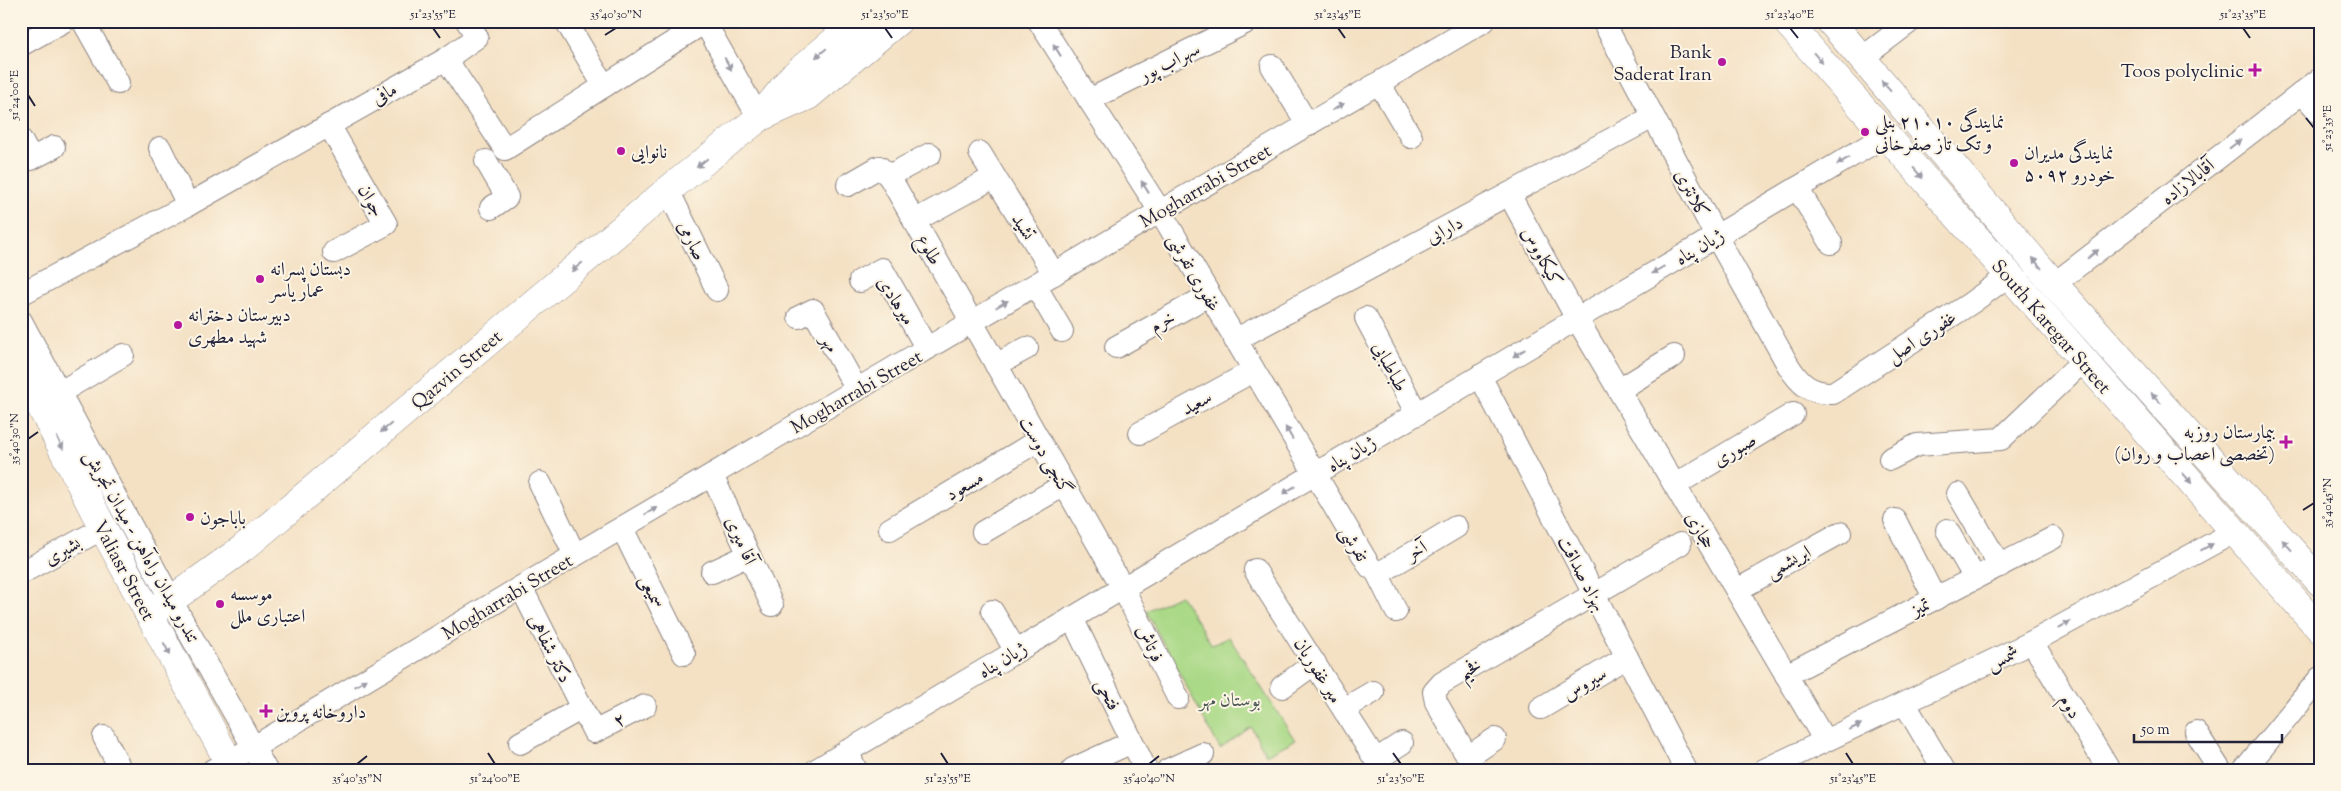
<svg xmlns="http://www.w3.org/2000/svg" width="2341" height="791" font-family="'Sorts Mill Goudy',Amiri,serif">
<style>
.green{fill:#aad987;stroke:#667e61}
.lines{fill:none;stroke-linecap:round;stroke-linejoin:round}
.minor-casing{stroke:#8b8280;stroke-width:24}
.major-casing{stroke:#8b8280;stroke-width:29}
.minor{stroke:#fff;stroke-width:22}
.major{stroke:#fff;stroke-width:28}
.oneway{fill:#9c9ca7}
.ticks{fill:none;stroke:#22223b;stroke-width:2}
.poi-dot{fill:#b5179e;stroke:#fcf5e5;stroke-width:2}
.labels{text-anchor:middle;stroke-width:4;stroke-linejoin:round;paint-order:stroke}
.poi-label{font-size:19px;fill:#22223b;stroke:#fcf5e5;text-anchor:start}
.street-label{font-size:19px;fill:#22223b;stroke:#fcf5e5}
.park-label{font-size:19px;fill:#4b5952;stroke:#fcf5e5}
.neatline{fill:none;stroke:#22223b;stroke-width:2}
.ticks-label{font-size:12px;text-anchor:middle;fill:#22223b}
</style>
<rect width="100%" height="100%" fill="#fcf5e5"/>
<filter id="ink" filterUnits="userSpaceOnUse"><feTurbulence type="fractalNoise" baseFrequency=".02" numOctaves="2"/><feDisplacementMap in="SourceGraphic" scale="10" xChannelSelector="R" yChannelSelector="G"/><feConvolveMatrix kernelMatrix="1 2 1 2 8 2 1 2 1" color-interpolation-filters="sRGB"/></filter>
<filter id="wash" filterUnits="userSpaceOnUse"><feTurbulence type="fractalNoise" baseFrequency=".0096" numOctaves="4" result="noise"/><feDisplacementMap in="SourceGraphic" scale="20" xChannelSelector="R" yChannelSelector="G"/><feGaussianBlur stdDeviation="1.12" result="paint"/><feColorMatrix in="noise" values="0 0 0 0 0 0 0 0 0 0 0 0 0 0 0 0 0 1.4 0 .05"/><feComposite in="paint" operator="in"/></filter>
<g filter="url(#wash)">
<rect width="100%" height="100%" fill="#f4e1c4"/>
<polygon class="green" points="1180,595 1212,645 1229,637 1295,740 1266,755 1251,727 1220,749 1146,611"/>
</g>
<g filter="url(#ink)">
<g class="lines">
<g class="minor-casing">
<g id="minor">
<polyline points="83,21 118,83"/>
<polyline points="566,21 604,86"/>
<polyline points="704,21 759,118"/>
<polyline points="1039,21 1160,211 1370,567 1376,571 1396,611"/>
<path d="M1603 21 1716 236 1788 365C1799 383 1810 394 1833 393L1971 303 2008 276"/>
<polyline points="21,45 64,21"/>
<polyline points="1862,58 1911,21"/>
<polyline points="446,59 477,37 467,21"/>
<polyline points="1272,66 1308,125"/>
<polyline points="1379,83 1411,137"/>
<polyline points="2302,93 2320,113"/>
<polyline points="1089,100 1249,21"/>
<polyline points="329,125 386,224 334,252"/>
<polyline points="21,140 31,159 54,147"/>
<polyline points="160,148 188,205"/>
<polyline points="980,153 1054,274"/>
<polyline points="930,154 889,176 1123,588 1178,698"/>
<polyline points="486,161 507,197 491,208"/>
<polyline points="848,185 879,167 889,176"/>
<polyline points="1797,188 1831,243"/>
<polyline points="668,190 717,290"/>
<polyline points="1509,194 1577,319 1825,741"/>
<polyline points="914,221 994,177"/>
<polyline points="860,281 882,269 927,349"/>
<polyline points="2054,284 2320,79"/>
<polyline points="1035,285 1062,331"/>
<polyline points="21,294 188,205 446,59 505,149 705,22"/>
<polyline points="799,317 813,310 857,390"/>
<polyline points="1366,318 1417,414"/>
<polyline points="21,321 171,600 266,770"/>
<polyline points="1235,340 1653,117"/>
<polyline points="1116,347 1209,295"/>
<polyline points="996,365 1027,348"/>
<polyline points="1480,376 1686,770"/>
<polyline points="1619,390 1674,356"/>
<polyline points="47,400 123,355"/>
<polyline points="1140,433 1253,371"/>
<polyline points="1890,459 1917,445 2001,439 2083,361"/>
<polyline points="712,475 772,605"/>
<polyline points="540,483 575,555"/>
<polyline points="1675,485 1793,414"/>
<polyline points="1958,494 2000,566"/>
<polyline points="1895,520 1935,599"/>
<polyline points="622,528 684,654"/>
<polyline points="890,529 1039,440"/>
<polyline points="1947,530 1975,578"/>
<polyline points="983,532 1064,485"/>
<polyline points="1255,570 1382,770"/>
<polyline points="1376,571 1383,571 1456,527"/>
<polyline points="712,572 749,555"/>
<polyline points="21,573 103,528"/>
<polyline points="521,587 594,732 645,706"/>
<polyline points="1737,590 1840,533"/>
<polyline points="992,611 1016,651"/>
<polyline points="1072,618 1146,770"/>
<polyline points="2032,642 2109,770"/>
<polyline points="1786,675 2053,538"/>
<polyline points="1282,687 1315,663"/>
<polyline points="1905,704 1944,770"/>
<polyline points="1541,708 1627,657"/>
<polyline points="1344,709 1373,692"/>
<polyline points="2196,732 2220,770"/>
<polyline points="104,737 121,770"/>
<polyline points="1495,739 1471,755 1464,751 1436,702 1434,692 1442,683 1680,544"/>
<polyline points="520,743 582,708"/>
<polyline points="847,751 856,770"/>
<polyline points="1376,760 1402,743"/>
<polyline points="1073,769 1132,742"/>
<polyline points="213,770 254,747 521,587 1484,21"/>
<polyline points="816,770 1885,136"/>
<polyline points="1168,770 1203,754"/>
<polyline points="1764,770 2032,642 2234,532"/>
<polyline points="2244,770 2320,678"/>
</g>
</g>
<g class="major-casing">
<g id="major">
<polyline points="1786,21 2320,629"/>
<polyline points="1830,21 2054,284 2320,582"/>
<polyline points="763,116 808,96 898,21"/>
<polyline points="21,368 103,528 233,770"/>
<polyline points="148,613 171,600 242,549 668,190 759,118 792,77 858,21"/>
</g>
</g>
<use href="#minor" class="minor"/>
<use href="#major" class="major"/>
</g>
<defs><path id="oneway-solid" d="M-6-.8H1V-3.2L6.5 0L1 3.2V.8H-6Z" transform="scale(1.25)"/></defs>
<g class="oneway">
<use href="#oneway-solid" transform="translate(1057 50) rotate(-122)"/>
<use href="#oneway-solid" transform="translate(821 53) rotate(140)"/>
<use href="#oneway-solid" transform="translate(1818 58) rotate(49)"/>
<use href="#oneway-solid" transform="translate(728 64) rotate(61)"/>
<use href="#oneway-solid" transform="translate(1886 86) rotate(-131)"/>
<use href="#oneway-solid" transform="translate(1338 107) rotate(-30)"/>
<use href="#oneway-solid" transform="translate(2235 144) rotate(-38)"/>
<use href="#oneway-solid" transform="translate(1843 161) rotate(149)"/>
<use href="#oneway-solid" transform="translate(702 163) rotate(141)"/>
<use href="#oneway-solid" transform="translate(1918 173) rotate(49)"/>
<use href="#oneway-solid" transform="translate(1145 187) rotate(-122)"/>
<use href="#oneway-solid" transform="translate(2093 254) rotate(-38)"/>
<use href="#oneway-solid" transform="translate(2037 263) rotate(-130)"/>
<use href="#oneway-solid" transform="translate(577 267) rotate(140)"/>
<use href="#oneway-solid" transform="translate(1658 270) rotate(149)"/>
<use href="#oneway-solid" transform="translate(1002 304) rotate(-30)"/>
<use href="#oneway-solid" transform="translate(1519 353) rotate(149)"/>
<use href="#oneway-solid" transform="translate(2156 398) rotate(-132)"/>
<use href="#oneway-solid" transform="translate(386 428) rotate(140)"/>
<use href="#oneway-solid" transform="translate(1289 433) rotate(-121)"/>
<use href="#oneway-solid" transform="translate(60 443) rotate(63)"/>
<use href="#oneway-solid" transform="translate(2187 478) rotate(49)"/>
<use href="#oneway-solid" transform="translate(1289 490) rotate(149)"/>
<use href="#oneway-solid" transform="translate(651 511) rotate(-30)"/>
<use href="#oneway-solid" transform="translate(2287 545) rotate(-132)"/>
<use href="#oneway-solid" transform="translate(2207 547) rotate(-28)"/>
<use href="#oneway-solid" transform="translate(2064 625) rotate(-28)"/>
<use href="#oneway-solid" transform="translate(167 649) rotate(62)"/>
<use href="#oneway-solid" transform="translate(361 683) rotate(-31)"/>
<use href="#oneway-solid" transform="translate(1855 727) rotate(-25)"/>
</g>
</g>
<path class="ticks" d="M433 28 440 38M885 28 892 38M1338 28 1345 38M1790 28 1798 38M2243 28 2250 38M605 35 616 28M28 95 35 106M2306 118 2314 128M28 439 38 432M2303 510 2314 503M488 753 495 764M941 753 948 764M1393 753 1401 764M1846 753 1853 764M357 764 367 756M1149 764 1159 756"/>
<g class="poi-dot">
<circle cx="1722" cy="62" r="5"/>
<path d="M2252.5 62.5h5v5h5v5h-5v5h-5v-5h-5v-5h5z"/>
<circle cx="1865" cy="132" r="5"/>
<circle cx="621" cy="151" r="5"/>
<circle cx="2014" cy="163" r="5"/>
<circle cx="260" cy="279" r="5"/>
<circle cx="178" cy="325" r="5"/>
<path d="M2283.5 434.5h5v5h5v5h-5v5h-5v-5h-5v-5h5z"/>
<circle cx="190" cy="517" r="5"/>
<circle cx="220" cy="604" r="5"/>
<path d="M263.5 703.5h5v5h5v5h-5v5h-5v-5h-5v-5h5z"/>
</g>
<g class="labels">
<g class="poi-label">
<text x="1712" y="58" text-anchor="end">Bank<tspan x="1712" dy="22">Saderat Iran</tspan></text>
<text x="2244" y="77" text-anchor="end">Toos polyclinic</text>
<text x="1875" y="128">نمایندگی ۲۱۰۱۰ بنلی<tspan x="1875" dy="22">و تک تاز صفرخانی</tspan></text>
<text x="631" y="158">نانوایی</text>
<text x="2024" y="159">نمایندگی مدیران<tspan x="2024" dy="22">خودرو ۵۰۹۲</tspan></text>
<text x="270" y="275">دبستان پسرانه<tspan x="270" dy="22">عمار یاسر</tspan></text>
<text x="188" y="321">دبیرستان دخترانه<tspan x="188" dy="22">شهید مطهری</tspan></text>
<text x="2275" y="438" text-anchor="end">بیمارستان روزبه<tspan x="2275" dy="22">(تخصصی اعصاب و روان)</tspan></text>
<text x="200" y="524">باباجون</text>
<text x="230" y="600">موسسه<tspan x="230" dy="22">اعتباری ملل</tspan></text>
<text x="276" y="718">داروخانه پروین</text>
</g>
<g class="street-label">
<text transform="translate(1169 61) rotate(-27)" y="7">سهراب پور</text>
<text transform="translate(384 93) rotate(-30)" y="7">مافی</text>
<text transform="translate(2187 181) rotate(-38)" y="7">آقابالازاده</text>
<text transform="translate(1205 185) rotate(-30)" y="7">Mogharrabi Street</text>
<text transform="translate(1693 193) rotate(62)" y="7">کلانتری</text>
<text transform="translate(372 200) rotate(60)" y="7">جوان</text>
<text transform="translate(1024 226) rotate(58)" y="7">تشید</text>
<text transform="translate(1444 229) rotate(-28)" y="7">دارابی</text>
<text transform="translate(693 240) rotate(64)" y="7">صارمی</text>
<text transform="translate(1699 246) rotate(-31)" y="7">ژیان پناه</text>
<text transform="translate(930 249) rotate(61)" y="7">طلوع</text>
<text transform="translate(1543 256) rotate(61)" y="7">کیکاووس</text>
<text transform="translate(1195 272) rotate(60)" y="7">غفوری تفرشی</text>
<text transform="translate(897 300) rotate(58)" y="7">میرهادی</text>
<text transform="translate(1162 321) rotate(-29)" y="7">خرم</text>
<text transform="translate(2052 326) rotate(49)" y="7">South Karegar Street</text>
<text transform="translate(1921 336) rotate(-33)" y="7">غفوری اصل</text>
<text transform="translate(831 343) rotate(62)" y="7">مهر</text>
<text transform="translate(1391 366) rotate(62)" y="7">طباطبایی</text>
<text transform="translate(456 369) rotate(-40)" y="7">Qazvin Street</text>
<text transform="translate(856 391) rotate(-30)" y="7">Mogharrabi Street</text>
<text transform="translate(1196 402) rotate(-29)" y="7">سعید</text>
<text transform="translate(1734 449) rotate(-31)" y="7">صبوری</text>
<text transform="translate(1351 453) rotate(-31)" y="7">ژیان پناه</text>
<text transform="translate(1047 455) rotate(60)" y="7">گنجی دوست</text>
<text transform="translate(964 485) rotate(-31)" y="7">مسعود</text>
<text transform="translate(1701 530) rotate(60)" y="7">حجازی</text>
<text transform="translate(742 540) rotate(66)" y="7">آقا میری</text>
<text transform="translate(1355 543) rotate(59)" y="7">تفرشی</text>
<text transform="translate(143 546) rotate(61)" y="7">تندرو میدان راه‌آهن - میدان تجریش</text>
<text transform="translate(62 550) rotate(-29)" y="7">بشیری</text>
<text transform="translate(1416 550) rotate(-31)" y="7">آخر</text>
<text transform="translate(1788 561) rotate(-29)" y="7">ابریشمی</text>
<text transform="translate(125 570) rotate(62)" y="7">Valiasr Street</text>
<text transform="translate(1583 573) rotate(62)" y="7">بهزاد صداقت</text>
<text transform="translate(653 591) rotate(64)" y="7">سمیعی</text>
<text transform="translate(507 596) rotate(-31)" y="7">Mogharrabi Street</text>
<text transform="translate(1920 606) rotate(-27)" y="7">تمیز</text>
<text transform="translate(1151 643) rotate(64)" y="7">فرتاش</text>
<text transform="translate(551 648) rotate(63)" y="7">دکتر شفاهی</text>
<text transform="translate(2002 657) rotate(-26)" y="7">شمس</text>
<text transform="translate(1002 659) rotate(-31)" y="7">ژیان پناه</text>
<text transform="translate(1469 668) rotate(-30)" y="7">فخیم</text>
<text transform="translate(1319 670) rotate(58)" y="7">میر غفوریان</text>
<text transform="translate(1584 683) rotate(-31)" y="7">سیروس</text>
<text transform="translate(1109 694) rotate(64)" y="7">فتحی</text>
<text transform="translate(2071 706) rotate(59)" y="7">دوم</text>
<text transform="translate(619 719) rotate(-27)" y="7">۲</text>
</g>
<g class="park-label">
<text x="1230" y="706">بوستان مهر</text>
</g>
</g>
<rect width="2341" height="791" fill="none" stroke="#fcf5e5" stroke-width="55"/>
<path d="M2134 734v8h148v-8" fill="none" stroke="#22223b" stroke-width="2.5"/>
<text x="2141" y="734" font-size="15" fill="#22223b" stroke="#fcf5e5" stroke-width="4" paint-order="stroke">50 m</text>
<rect x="28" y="28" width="2286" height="736" class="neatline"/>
<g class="ticks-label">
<text x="433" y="18">51°23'55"E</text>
<text x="616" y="18">35°40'30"N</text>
<text x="885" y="18">51°23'50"E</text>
<text x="1338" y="18">51°23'45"E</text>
<text x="1790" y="18">51°23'40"E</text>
<text x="2243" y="18">51°23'35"E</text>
<text transform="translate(14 95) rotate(-90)" y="4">51°24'00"E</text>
<text transform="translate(2327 128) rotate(-90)" y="4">51°23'35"E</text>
<text transform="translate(14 439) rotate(-90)" y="4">35°40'30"N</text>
<text transform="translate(2327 503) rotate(-90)" y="4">35°40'45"N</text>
<text x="357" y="782">35°40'35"N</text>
<text x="495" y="782">51°24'00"E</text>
<text x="948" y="782">51°23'55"E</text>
<text x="1149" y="782">35°40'40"N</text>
<text x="1401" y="782">51°23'50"E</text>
<text x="1853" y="782">51°23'45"E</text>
</g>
</svg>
